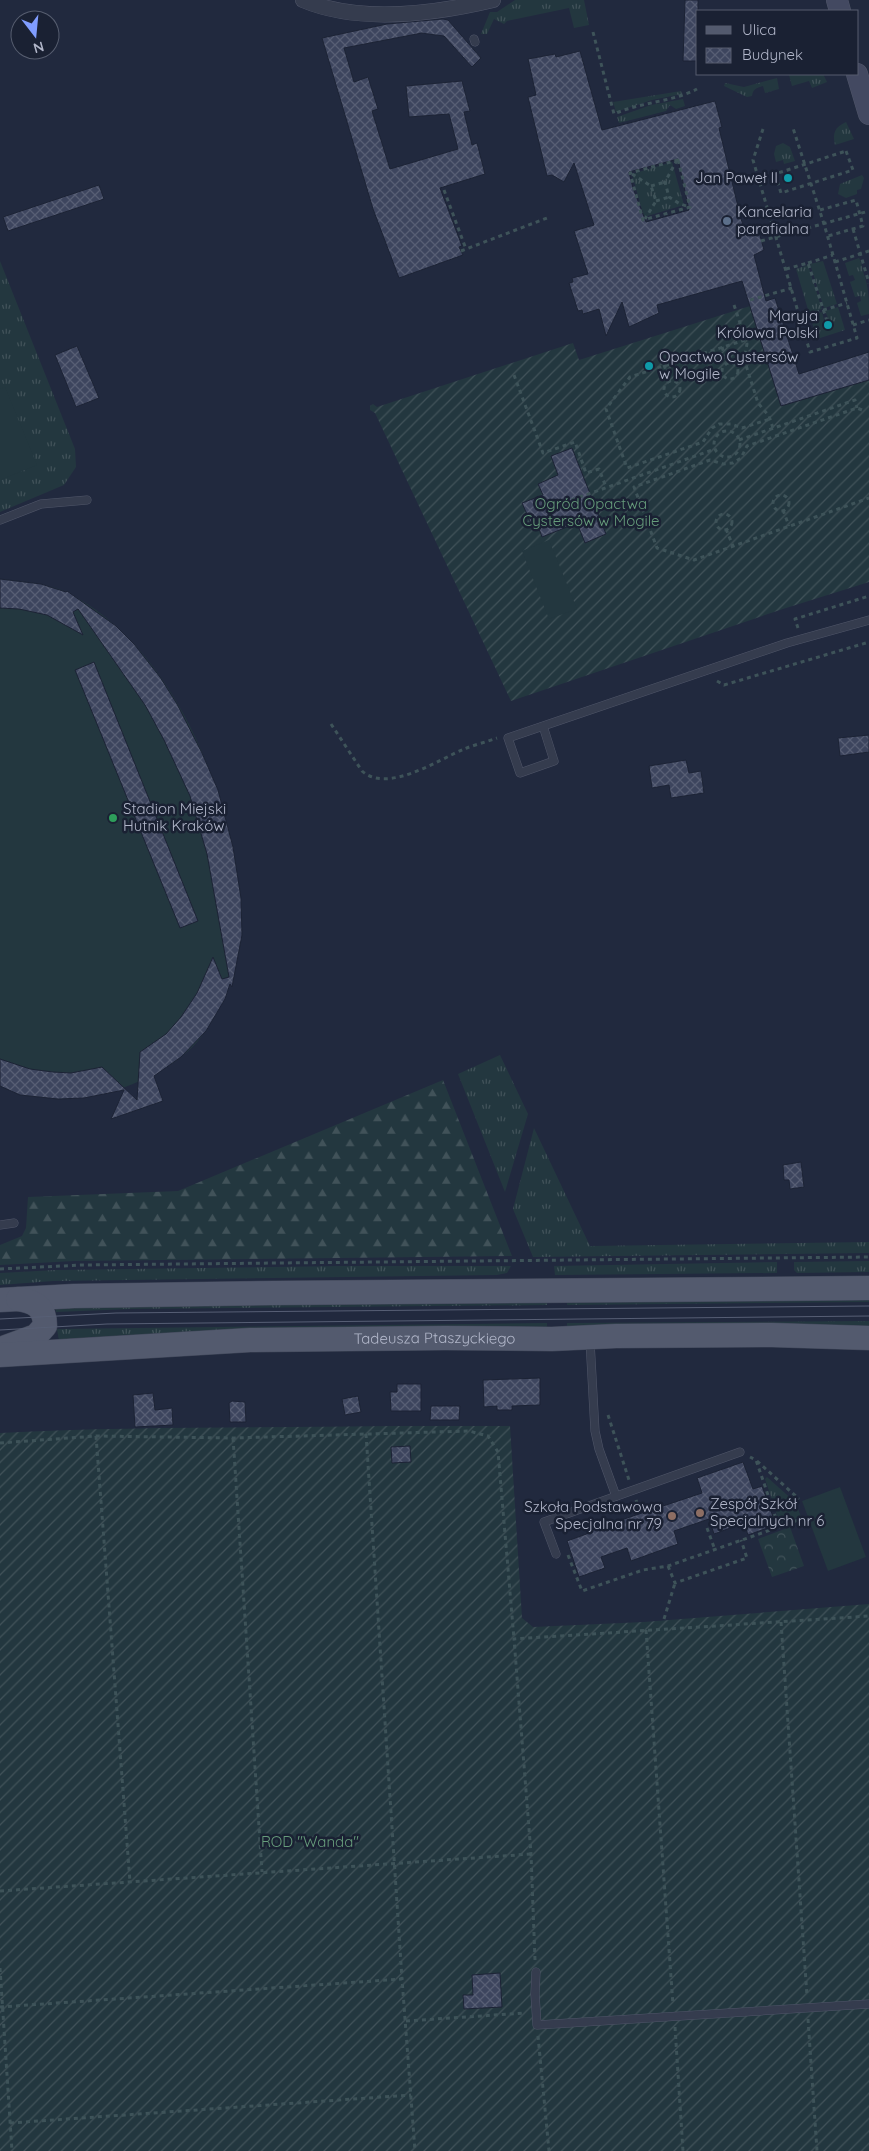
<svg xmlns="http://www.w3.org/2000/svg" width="869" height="2151" font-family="Quicksand,sans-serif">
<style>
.grass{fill:url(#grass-tufts)}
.forest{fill:url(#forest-firs)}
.park{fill:url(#park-crowns)}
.garden{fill:url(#garden-furrows)}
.pitch{fill:#23373f}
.building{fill:url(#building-cross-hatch);stroke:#1c2335;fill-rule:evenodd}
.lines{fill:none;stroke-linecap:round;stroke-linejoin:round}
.lane-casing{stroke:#505669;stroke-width:9}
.street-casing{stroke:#505669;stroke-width:16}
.secondary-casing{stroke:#505669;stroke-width:22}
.primary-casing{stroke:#3e4557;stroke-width:25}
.path{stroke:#3e5359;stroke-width:3;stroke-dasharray:4 4;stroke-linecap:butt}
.lane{stroke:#353c4e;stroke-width:8}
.street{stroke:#353c4e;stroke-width:15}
.secondary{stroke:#434961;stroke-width:21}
.primary{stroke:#535a6e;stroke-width:24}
.tram{stroke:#575f75;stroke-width:1}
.culture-dot{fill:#0f9aa8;stroke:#1a2133;stroke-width:2}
.service-dot{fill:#5c6f8a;stroke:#1a2133;stroke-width:2}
.leisure-dot{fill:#2e9e5b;stroke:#1a2133;stroke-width:2}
.education-dot{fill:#8d6e63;stroke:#1a2133;stroke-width:2}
.labels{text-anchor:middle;stroke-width:5;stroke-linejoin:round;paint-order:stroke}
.poi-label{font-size:15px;fill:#b1b6c9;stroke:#1a2133;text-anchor:start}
.park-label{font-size:15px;fill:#669c7b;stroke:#1a2133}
.street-label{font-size:15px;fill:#b1b6c9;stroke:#1a2133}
</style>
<defs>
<pattern id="grass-tufts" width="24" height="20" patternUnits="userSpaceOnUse" patternTransform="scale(1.25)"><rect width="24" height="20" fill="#23373f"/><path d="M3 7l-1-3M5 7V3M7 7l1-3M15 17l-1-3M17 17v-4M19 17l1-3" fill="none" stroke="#415259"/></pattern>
<pattern id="forest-firs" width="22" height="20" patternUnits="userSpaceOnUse" patternTransform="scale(1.25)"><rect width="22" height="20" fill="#23373f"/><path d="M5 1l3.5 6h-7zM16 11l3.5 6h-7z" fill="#415259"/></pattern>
<pattern id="park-crowns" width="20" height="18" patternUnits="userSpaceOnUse" patternTransform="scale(1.25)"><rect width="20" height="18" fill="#23373f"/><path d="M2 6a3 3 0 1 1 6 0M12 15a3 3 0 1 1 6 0" fill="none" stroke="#415259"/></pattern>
<pattern id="garden-furrows" width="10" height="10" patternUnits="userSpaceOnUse" patternTransform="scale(1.25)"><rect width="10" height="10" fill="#23373f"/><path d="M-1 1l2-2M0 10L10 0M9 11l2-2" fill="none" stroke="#415259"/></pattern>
<pattern id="building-cross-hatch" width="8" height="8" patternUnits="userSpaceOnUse" patternTransform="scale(1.25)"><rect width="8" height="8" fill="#3d455e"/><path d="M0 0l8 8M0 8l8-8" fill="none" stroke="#575e74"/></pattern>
</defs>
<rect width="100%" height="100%" fill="#21293e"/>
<g class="grass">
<polygon points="515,0 584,0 589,25 574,28 569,8 507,21 504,24 494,19 487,34 481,34 490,12 497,12"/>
<polygon points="795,74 823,74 827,82 812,88 809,81 792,86 789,75"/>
<path d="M777 78 779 89 765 93 763 86C756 88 753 89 752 96L747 97 724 86 725 83 744 87Z"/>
<polygon points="681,91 682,94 652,100 616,112 613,102"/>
<polygon points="683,99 685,106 676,109 670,105 666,111 619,123 617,117 651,105"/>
<path d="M846 122 854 139 835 145C832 133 835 127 846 122Z"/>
<polygon points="783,143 790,147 795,161 784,164 783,160 776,162 774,154 776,146"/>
<polygon points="672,162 684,205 644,217 632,174"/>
<polygon points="862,175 864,178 861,189 857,190 857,194 846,198 838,194 840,184"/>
<path d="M859 258C863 265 862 270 865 277 869 292 869 299 869 314L861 316 857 303 861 301 860 296 855 297 850 282 855 280 853 275 849 276 845 263Z"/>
<polygon points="0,261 75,449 76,467 64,485 0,512"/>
<polygon points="823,261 837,304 824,308 810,264"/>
<polygon points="808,265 822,309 809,313 796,269"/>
<polygon points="838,307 845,330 817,339 810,316 822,312 826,328 832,327 825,311"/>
<polygon points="500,1055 528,1114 505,1192 458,1074"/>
<polygon points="534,1128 590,1246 869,1242 869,1253 533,1257 513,1209"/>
<polygon points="869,1261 869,1272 797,1273 794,1270 794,1262"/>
<polygon points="777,1262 777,1273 555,1275 554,1266"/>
<polygon points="342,1266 511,1266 507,1273 497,1275 53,1281 0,1285 0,1273 56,1270"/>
<polygon points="869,1298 869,1302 567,1305 567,1299"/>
<polygon points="547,1299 547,1305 131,1309 56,1312 56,1307"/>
<polygon points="869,1321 869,1328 567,1330 567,1323"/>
<polygon points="545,1323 547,1323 547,1330 59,1341 57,1329"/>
<polygon points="767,1477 796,1503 801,1517 780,1524 765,1479"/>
</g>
<polygon class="forest" points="443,1080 512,1256 74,1261 0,1265 0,1245 22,1236 26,1228 28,1197 178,1191"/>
<polygon class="park" points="790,1527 804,1566 772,1577 758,1539"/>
<g class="garden">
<polygon points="750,306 781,406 869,380 869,582 783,609 511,701 375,413 370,410 370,406 373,404 377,407 573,343 579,360"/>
<path d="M393 1426H510L522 1618 533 1627 644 1622 869 1604V2151H0V1433C131 1426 262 1428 393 1426Z"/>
</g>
<g class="pitch">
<polygon points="5,387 37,465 0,480 0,389"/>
<polygon points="549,540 577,609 549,619 522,551"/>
<path d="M0 579C25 582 52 583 74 596 173 651 229 788 240 896 242 911 238 952 235 968 234 978 226 988 222 997 217 1008 212 1020 206 1030 190 1056 160 1073 133 1084 91 1102 42 1104 0 1086Z"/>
<polygon points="840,1487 866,1557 828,1571 802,1501"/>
</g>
<g class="building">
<polygon points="685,0 698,0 698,61 683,61"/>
<polygon points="443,19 448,20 481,58 472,67 444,36 428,34 422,33 344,48 354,82 368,77 378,109 372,111 390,169 458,149 449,114 409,117 406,86 462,81 470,111 464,112 472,145 477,143 485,174 440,188 462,246 459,247 463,255 399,278 373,209 322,38 387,24"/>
<path d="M580 51 602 130 715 101 722 127 719 128 741 219 747 236 759 232 764 250 754 255 766 301 775 298 799 374 869 352V380L781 406 742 281 657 305 659 313 629 327 622 302 606 336 599 309 583 314 582 310 578 311 569 283 573 282 572 278 588 274 574 231 594 225 574 163 564 182 552 175 547 176 528 97 536 95 528 59 555 54 556 57ZM678 159 689 210 646 222 633 188 629 172Z"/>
<polygon points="99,185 104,199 8,231 3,217"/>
<polygon points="77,346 99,398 76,407 55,355"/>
<polygon points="572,448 606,534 585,543 577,523 542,537 538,526 533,528 522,503 543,495 538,484 558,475 551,456"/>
<polygon points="0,579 41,584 66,592 67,591 116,626 134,644 160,677 177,704 202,753 218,790 233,847 241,898 242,935 232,987 230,984 225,999 206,1031 181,1057 154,1076 163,1101 111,1119 124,1090 84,1098 58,1099 20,1095 0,1086 0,1059 30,1069 53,1072 71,1073 102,1067 137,1100 140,1052 166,1034 181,1017 197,993 213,957 222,979 229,977 207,854 190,796 164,740 145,705 78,609 73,612 83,635 47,615 19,609 0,608"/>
<polygon points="94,662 198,921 180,928 75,670"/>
<polygon points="869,735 869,752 840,756 838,738"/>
<polygon points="686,760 689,773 701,771 704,793 671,798 669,785 652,788 649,766"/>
<polygon points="801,1162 804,1187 790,1189 789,1180 784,1180 783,1165"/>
<polygon points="540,1378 540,1405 512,1406 512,1410 497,1410 497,1406 484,1407 483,1380"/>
<polygon points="397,1384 421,1384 421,1411 391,1411 390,1392 397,1392"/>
<polygon points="153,1393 155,1410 172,1408 173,1425 135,1427 133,1395"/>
<polygon points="358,1396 361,1412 345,1415 342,1399"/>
<polygon points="232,1401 245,1402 246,1422 230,1422 229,1403"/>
<polygon points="431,1406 460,1406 459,1420 430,1420"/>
<polygon points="410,1446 411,1462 392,1463 391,1447"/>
<polygon points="743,1462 753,1489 762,1486 776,1525 748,1535 744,1523 714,1534 709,1519 674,1531 678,1544 631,1561 627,1548 601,1557 605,1568 579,1577 567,1541 592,1532 591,1530 702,1493 697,1478"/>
<polygon points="500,1973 502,2007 464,2009 463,1995 473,1995 472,1975"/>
</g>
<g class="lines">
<g class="lane-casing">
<g id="lane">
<polyline points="474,39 475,42"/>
<polyline points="0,520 41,504 87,500"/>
<polyline points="543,726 554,761 520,773 508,738 787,643 869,620"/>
<polyline points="0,1225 14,1223"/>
<polyline points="590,1341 595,1431 599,1449 616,1496"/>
<polyline points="556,1554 544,1522 740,1452"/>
<polyline points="536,1972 535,1994 537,2025 869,2004"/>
</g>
</g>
<g class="street-casing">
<path id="street" d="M303 0C360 24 434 14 493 0"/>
</g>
<g class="secondary-casing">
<g id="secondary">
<polyline points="837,0 840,11"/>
<polyline points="857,74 869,114"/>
</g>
</g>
<g class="primary-casing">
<g id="primary">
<polyline points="0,1300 74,1296 274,1293 869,1288"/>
<path d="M6 1347 36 1336 45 1326C45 1308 35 1301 18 1299"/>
<path id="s1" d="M0 1355 250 1340 445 1338 552 1339 616 1336 772 1335 869 1338"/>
</g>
</g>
<g class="path">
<path d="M593 32 614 114C641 102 672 102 697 89"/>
<polyline points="763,129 753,160 810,352 857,338 824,224 793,128"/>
<polygon points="846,151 853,170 781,193 775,174"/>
<polyline points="677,160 665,182 669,197 680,204 690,207"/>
<polygon points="678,160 690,207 643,220 630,173"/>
<polyline points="632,174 651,186 656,201 645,219"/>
<polyline points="651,186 665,182"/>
<polyline points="444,190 466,249"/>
<polyline points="656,201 669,197"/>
<polyline points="820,210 856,200 863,226 828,236"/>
<polyline points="853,229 869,283"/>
<polyline points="761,241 869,211"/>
<polyline points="461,251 547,218"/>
<polyline points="835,262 869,251"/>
<polyline points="808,263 833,255"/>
<polyline points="786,269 808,263 827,321"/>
<polyline points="750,300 792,288"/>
<polyline points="734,305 747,344 744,359 758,403 769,416 773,428"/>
<polyline points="800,317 847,303"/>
<polyline points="853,325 869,320"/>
<polyline points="745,340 630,377 606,409 627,468 703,442 712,428 719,424 731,424 742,428 770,419"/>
<polyline points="722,347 727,363"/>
<circle cx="730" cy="371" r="8"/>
<polyline points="664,365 670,382"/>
<polyline points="514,375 543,453 575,442 586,473 599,469 606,487"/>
<circle cx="672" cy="389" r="8"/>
<polyline points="862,410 857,408 747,446 741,458 733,463 723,464 710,460 634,487 657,548 694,560 869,498"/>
<circle cx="727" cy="444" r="13"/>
<polyline points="739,440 855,400 857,408"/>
<circle cx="781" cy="503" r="8"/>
<polyline points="549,508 715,449"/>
<polyline points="783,510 789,526"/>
<circle cx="724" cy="522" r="8"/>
<polyline points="726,529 733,546"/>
<polyline points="798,628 795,619 869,596"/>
<polyline points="717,681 724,685 869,642"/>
<path d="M331 724 362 771C387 794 438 760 464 749 474 745 486 742 497 738"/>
<polyline points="0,1269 82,1265 869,1257"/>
<polyline points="608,1415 629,1480"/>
<polyline points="366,1434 402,1979"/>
<polyline points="96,1436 130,1882"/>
<polyline points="233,1438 262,1872"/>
<polyline points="0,1443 96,1436 233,1438 469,1431 488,1436 498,1452 514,1639"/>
<polyline points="757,1461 799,1499"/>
<polyline points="636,1500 641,1515"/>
<polyline points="779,1527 801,1519"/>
<polyline points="707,1528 715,1550"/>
<polyline points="568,1555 582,1591 643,1570 668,1566 779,1527 756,1460 750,1457"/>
<polyline points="668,1566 675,1583 747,1558 741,1540"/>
<polyline points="664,1619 675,1583"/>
<polyline points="781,1622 807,1996"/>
<polyline points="646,1630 673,2005"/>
<polyline points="0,1891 531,1854"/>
<polyline points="535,1960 531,1854 514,1639 869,1616"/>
<polyline points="0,1968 12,2151"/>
<polyline points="0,2007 402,1979 415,2151"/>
<polyline points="808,2019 817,2151"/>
<polyline points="406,2021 525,2013"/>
<polyline points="675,2027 683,2151"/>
<polyline points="538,2036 549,2151"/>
<polyline points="10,2123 411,2095"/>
</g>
<use href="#lane" class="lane"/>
<use href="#street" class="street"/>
<use href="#secondary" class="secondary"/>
<use href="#primary" class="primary"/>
<g class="tram">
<polyline points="0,1319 116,1313 869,1306"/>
<polyline points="0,1330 107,1324 869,1316"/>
</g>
</g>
<g class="culture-dot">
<circle cx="788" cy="178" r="5"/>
<circle cx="828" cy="325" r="5"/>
<circle cx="649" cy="366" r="5"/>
</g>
<circle class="service-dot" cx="727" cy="221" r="5"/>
<circle class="leisure-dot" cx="113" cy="818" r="5"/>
<g class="education-dot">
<circle cx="700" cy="1513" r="5"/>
<circle cx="672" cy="1516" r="5"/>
</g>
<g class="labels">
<g class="poi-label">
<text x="778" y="183" text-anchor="end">Jan Paweł II</text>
<text x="737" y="217">Kancelaria<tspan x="737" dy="17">parafialna</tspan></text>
<text x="818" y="321" text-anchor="end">Maryja<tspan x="818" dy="17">Królowa Polski</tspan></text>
<text x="659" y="362">Opactwo Cystersów<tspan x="659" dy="17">w Mogile</tspan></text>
<text x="123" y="814">Stadion Miejski<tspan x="123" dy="17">Hutnik Kraków</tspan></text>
<text x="710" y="1509">Zespół Szkół<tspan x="710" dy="17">Specjalnych nr 6</tspan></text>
<text x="662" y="1512" text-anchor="end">Szkoła Podstawowa<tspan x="662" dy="17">Specjalna nr 79</tspan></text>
</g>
<g class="park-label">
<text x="591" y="509">Ogród Opactwa<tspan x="591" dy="17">Cystersów w Mogile</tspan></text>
<text x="310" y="1847">ROD "Wanda"</text>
</g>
<g class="street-label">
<text dy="5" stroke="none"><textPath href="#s1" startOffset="435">Tadeusza Ptaszyckiego</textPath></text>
</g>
</g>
<rect x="696" y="10" width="162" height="65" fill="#1a2133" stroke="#565d6f"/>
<rect x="706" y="26" width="25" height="8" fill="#535a6e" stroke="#565d6f"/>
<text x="742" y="35" font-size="15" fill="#b1b6c9">Ulica</text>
<rect x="706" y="48" width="25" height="15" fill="url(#building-cross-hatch)" stroke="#565d6f"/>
<text x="742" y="60" font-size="15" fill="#b1b6c9">Budynek</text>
<g transform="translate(35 35) rotate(164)"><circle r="24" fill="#1a2133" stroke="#565d6f"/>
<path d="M0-4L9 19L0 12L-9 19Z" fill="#809dff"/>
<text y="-8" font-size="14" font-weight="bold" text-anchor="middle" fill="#b1b6c9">N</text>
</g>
</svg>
